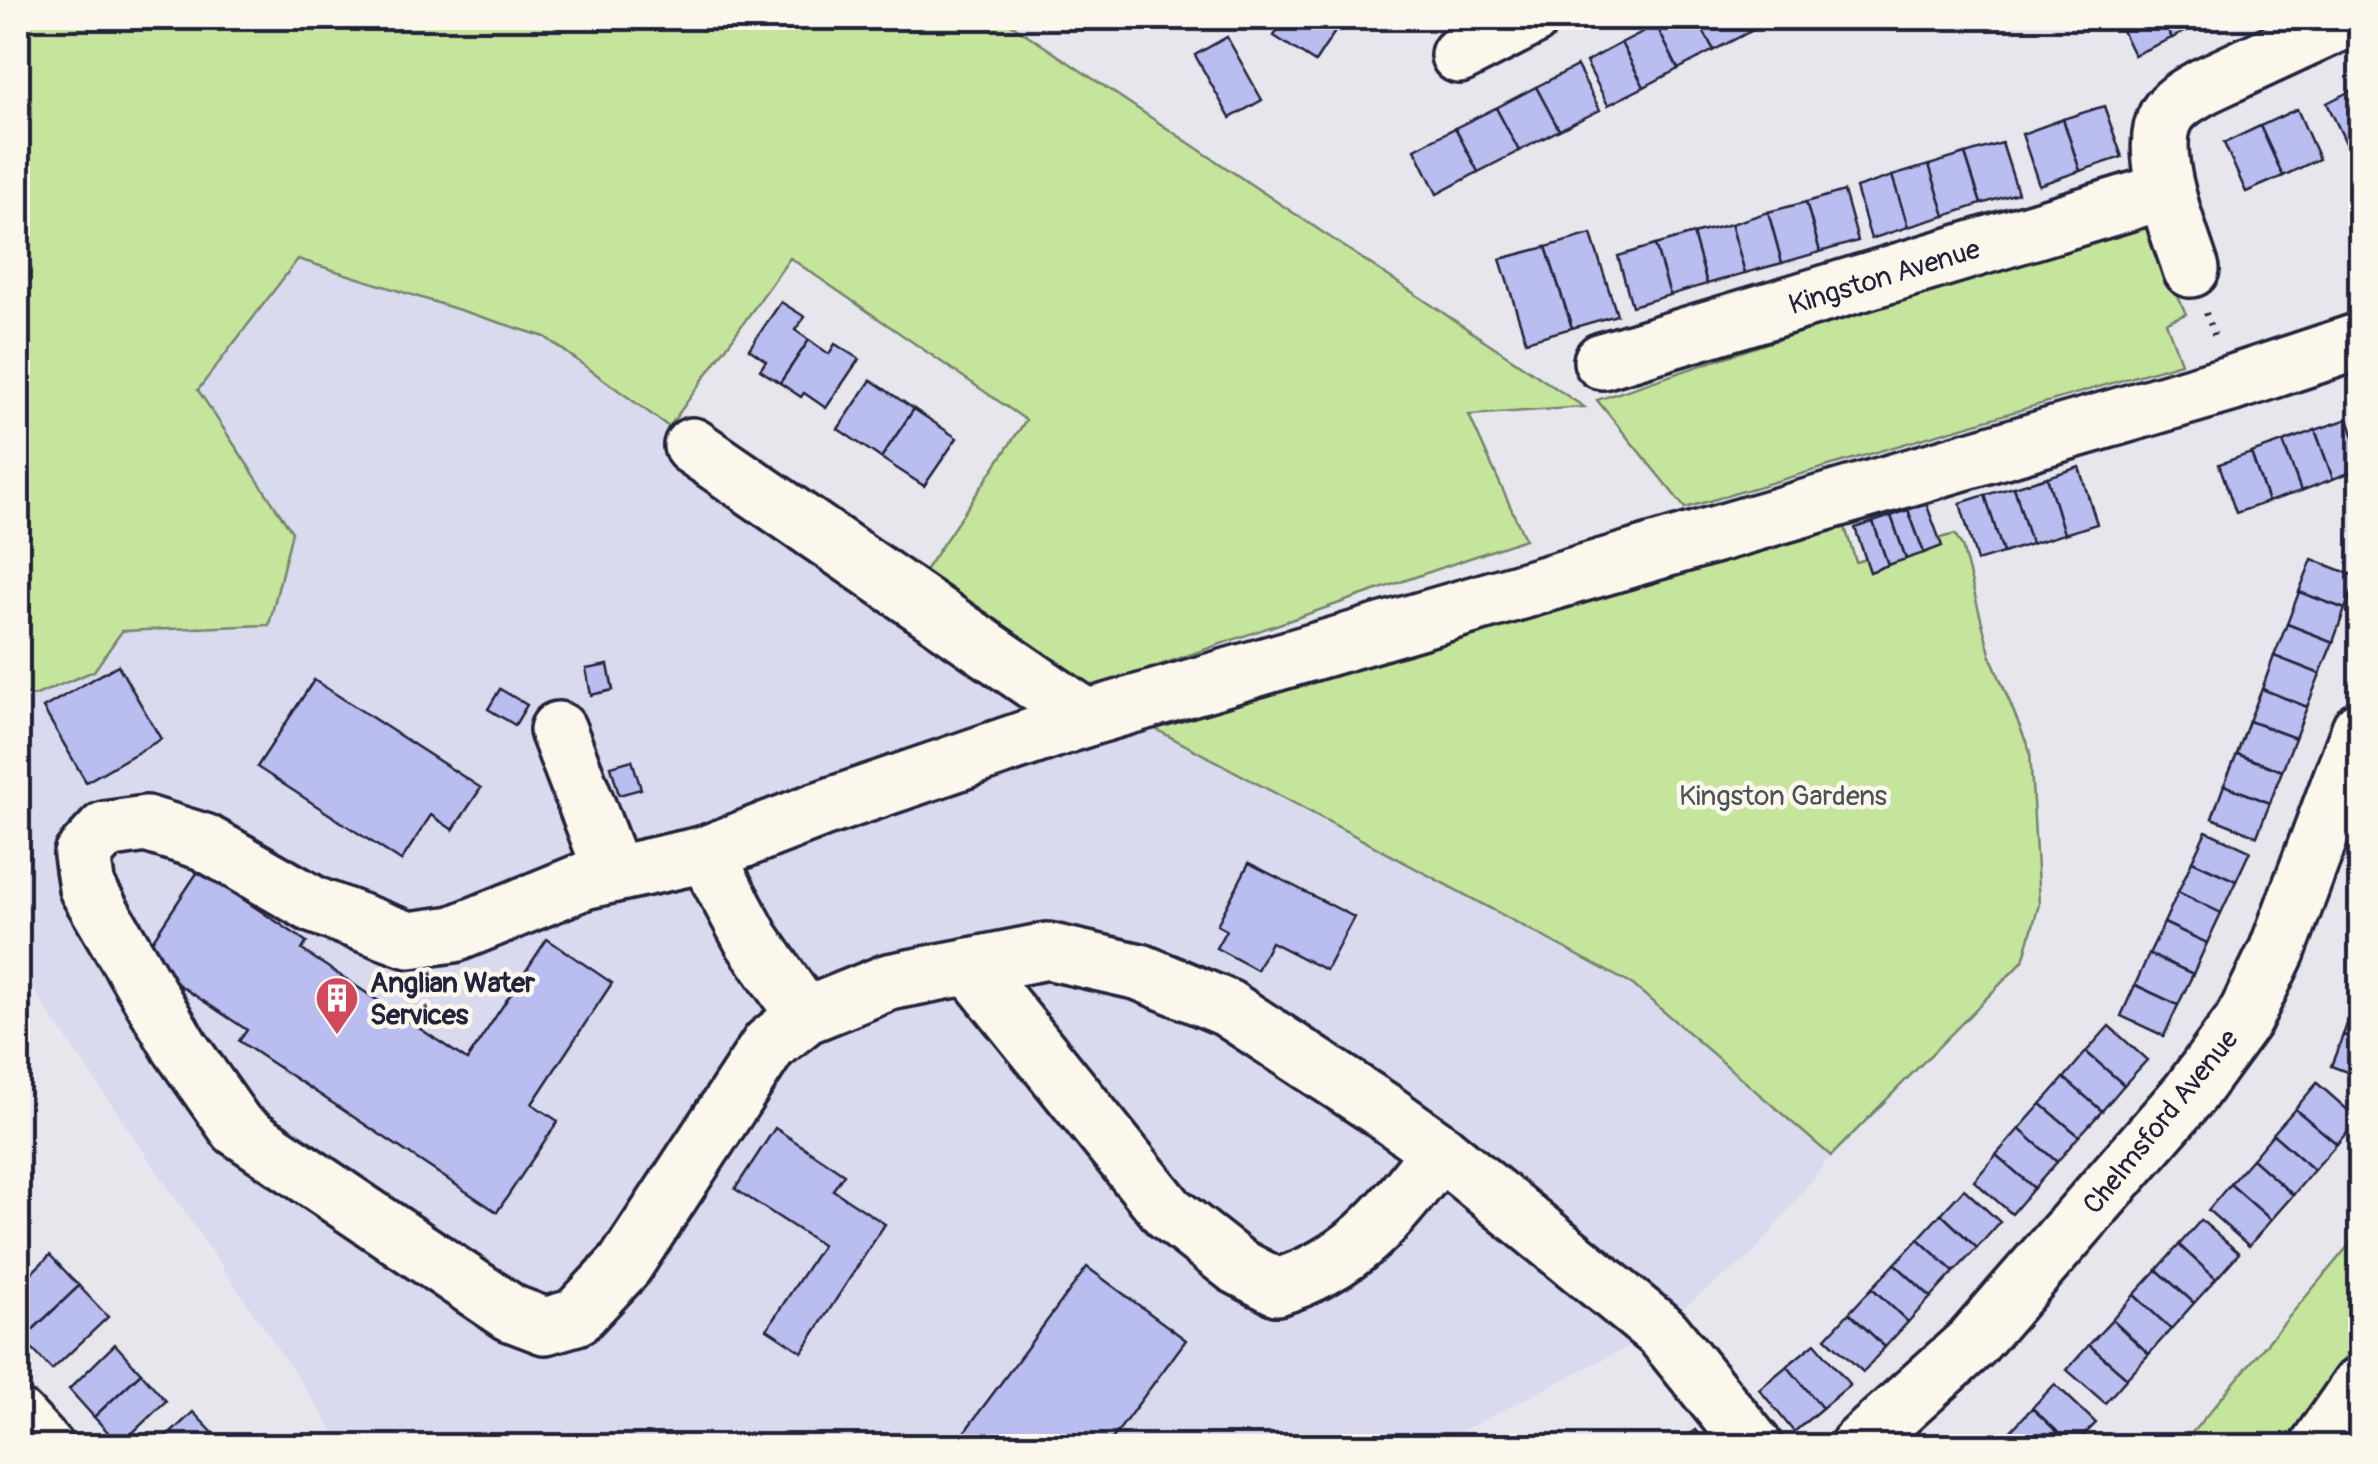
<svg xmlns="http://www.w3.org/2000/svg" width="2378" height="1464" font-family="Pangolin,sans-serif">
<style>
.built{fill:#d9daee}
.green{fill:#c5e59d;stroke:#74846c;stroke-width:2.5}
.building{fill:#b9bdef;stroke:#22223b;stroke-width:2.5}
.lines{fill:none;stroke-linecap:round;stroke-linejoin:round}
.minor-casing{stroke:#22223b;stroke-width:62}
.path{stroke:#22223b;stroke-width:6;stroke-dasharray:2.5 8;stroke-linecap:butt}
.minor{stroke:#fbf7ec;stroke-width:55}
.labels{text-anchor:middle;stroke-width:9;stroke-linejoin:round;paint-order:stroke}
.street-label{font-size:28px;fill:#22223b;stroke:#fbf7ec}
.park-label{font-size:28px;fill:#4b5354;stroke:#fbf7ec}
.poi-label{font-size:28px;font-weight:bold;fill:#22223b;stroke:#fbf7ec;text-anchor:start}
</style>
<rect width="100%" height="100%" fill="#e7e6ed"/>
<filter id="ink" filterUnits="userSpaceOnUse"><feTurbulence type="fractalNoise" baseFrequency=".01" numOctaves="2"/><feDisplacementMap in="SourceGraphic" scale="20" xChannelSelector="R" yChannelSelector="G"/><feConvolveMatrix kernelMatrix="1 2 1 2 8 2 1 2 1" color-interpolation-filters="sRGB"/></filter>
<g filter="url(#ink)">
<polygon class="built" points="314,170 666,420 905,583 1137,719 1633,985 1831,1156 1752,1255 1641,1340 1432,1446 344,1446 18,967 18,480"/>
<g class="green">
<polygon points="18,18 1002,18 1584,407 1469,415 1525,539 1073,695 914,587 1026,420 790,258 669,427 545,337 298,259 198,390 292,532 269,625 122,631 94,671 34,696 18,691"/>
<polygon points="2142,218 2186,314 2166,322 2181,363 1685,508 1597,400"/>
<polygon points="1841,515 1856,562 1955,534 1962,546 1991,657 2030,751 2039,904 2023,961 1831,1156 1633,985 1137,719"/>
<polygon points="2360,1232 2360,1446 2181,1446"/>
</g>
<g class="building">
<polygon points="1286,18 1324,18 1338,27 1315,62 1274,36"/>
<polygon points="1670,18 1696,18 1714,50 1678,69 1656,25"/>
<polygon points="1696,18 1742,18 1749,32 1714,50"/>
<polygon points="1742,18 1776,18 1749,32"/>
<polygon points="2116,18 2162,18 2172,38 2134,55"/>
<polygon points="2162,18 2208,18 2209,20 2172,38"/>
<polygon points="1656,25 1678,69 1644,87 1621,43"/>
<polygon points="1227,37 1262,100 1230,118 1195,55"/>
<polygon points="1621,43 1644,87 1608,105 1586,62"/>
<polygon points="1577,66 1600,110 1559,130 1536,87"/>
<polygon points="2360,86 2360,136 2346,143 2327,103"/>
<polygon points="1536,87 1559,130 1519,151 1496,108"/>
<polygon points="2104,106 2122,157 2080,171 2063,119"/>
<polygon points="1496,108 1519,151 1478,172 1455,128"/>
<polygon points="2297,109 2319,159 2283,176 2260,126"/>
<polygon points="2063,119 2080,171 2039,185 2022,134"/>
<polygon points="2260,126 2283,176 2246,192 2224,143"/>
<polygon points="1455,128 1478,172 1437,194 1415,149"/>
<polygon points="2002,143 2018,193 1981,204 1965,154"/>
<polygon points="1965,154 1981,204 1945,216 1929,165"/>
<polygon points="1929,165 1945,216 1908,227 1892,176"/>
<polygon points="1892,176 1908,227 1871,239 1856,188"/>
<polygon points="1844,191 1858,241 1820,252 1806,202"/>
<polygon points="1806,202 1820,252 1782,263 1768,212"/>
<polygon points="1768,212 1782,263 1745,273 1731,224"/>
<polygon points="1731,224 1745,273 1707,284 1693,234"/>
<polygon points="1591,234 1617,315 1572,328 1546,247"/>
<polygon points="1693,234 1707,284 1670,295 1655,245"/>
<polygon points="1655,245 1670,295 1632,306 1618,256"/>
<polygon points="1546,247 1572,328 1526,341 1500,259"/>
<polygon points="781,302 805,317 795,330 809,340 780,383 760,370 766,361 749,349"/>
<polygon points="809,340 829,354 835,344 859,359 826,408 804,393 801,397 780,383"/>
<polygon points="871,380 914,409 881,458 838,429"/>
<polygon points="914,409 957,438 924,486 881,458"/>
<polygon points="2348,419 2360,455 2360,469 2333,479 2315,430"/>
<polygon points="2315,430 2333,479 2301,491 2283,442"/>
<polygon points="2283,442 2301,491 2268,502 2251,453"/>
<polygon points="2251,453 2268,502 2236,513 2219,464"/>
<polygon points="2079,467 2097,524 2064,534 2047,477"/>
<polygon points="2047,477 2064,534 2031,544 2014,487"/>
<polygon points="2014,487 2031,544 2003,553 1985,495"/>
<polygon points="1985,495 2003,553 1977,561 1960,503"/>
<polygon points="1926,503 1942,546 1924,553 1908,510"/>
<polygon points="1908,510 1924,553 1906,559 1891,516"/>
<polygon points="1891,516 1906,559 1888,565 1873,522"/>
<polygon points="1873,522 1888,565 1870,572 1855,528"/>
<polygon points="2312,559 2358,577 2345,609 2299,592"/>
<polygon points="2299,592 2345,609 2333,642 2287,624"/>
<polygon points="2287,624 2333,642 2320,674 2274,656"/>
<polygon points="2274,656 2320,674 2307,707 2262,689"/>
<polygon points="118,665 161,739 86,782 43,708"/>
<polygon points="608,665 613,690 591,695 586,669"/>
<polygon points="314,680 481,788 453,830 431,815 401,861 257,767"/>
<polygon points="500,689 527,705 515,725 488,709"/>
<polygon points="2262,689 2307,707 2295,738 2249,721"/>
<polygon points="2249,721 2295,738 2282,771 2237,754"/>
<polygon points="2237,754 2282,771 2270,803 2224,785"/>
<polygon points="632,760 641,789 619,795 611,766"/>
<polygon points="2224,785 2270,803 2257,836 2212,818"/>
<polygon points="2206,831 2250,851 2236,881 2192,861"/>
<polygon points="2192,861 2236,881 2221,913 2178,892"/>
<polygon points="1249,863 1354,917 1326,970 1271,942 1257,970 1216,948 1226,930 1217,925"/>
<polygon points="199,870 307,942 302,950 467,1060 547,939 612,983 532,1104 558,1121 497,1212 239,1041 247,1030 140,959"/>
<polygon points="2178,892 2221,913 2207,943 2164,923"/>
<polygon points="2164,923 2207,943 2193,974 2149,954"/>
<polygon points="2149,954 2193,974 2178,1005 2135,985"/>
<polygon points="2135,985 2178,1005 2164,1036 2121,1016"/>
<polygon points="2354,1005 2360,1007 2360,1042 2343,1035"/>
<polygon points="2109,1026 2147,1060 2124,1085 2086,1052"/>
<polygon points="2343,1035 2360,1042 2360,1077 2331,1066"/>
<polygon points="2086,1052 2124,1085 2102,1111 2064,1078"/>
<polygon points="2064,1078 2102,1111 2079,1136 2041,1104"/>
<polygon points="2317,1083 2358,1119 2337,1144 2295,1109"/>
<polygon points="2041,1104 2079,1136 2057,1162 2019,1129"/>
<polygon points="2295,1109 2337,1144 2314,1170 2273,1134"/>
<polygon points="775,1128 844,1174 833,1190 885,1224 802,1352 767,1329 822,1245 735,1189"/>
<polygon points="2019,1129 2057,1162 2034,1188 1996,1155"/>
<polygon points="2273,1134 2314,1170 2293,1195 2252,1159"/>
<polygon points="1996,1155 2034,1188 2012,1214 1974,1181"/>
<polygon points="2252,1159 2293,1195 2271,1220 2230,1184"/>
<polygon points="2230,1184 2271,1220 2249,1246 2208,1210"/>
<polygon points="1964,1189 2000,1222 1977,1248 1941,1214"/>
<polygon points="1941,1214 1977,1248 1954,1272 1918,1239"/>
<polygon points="2201,1220 2239,1253 2216,1279 2179,1245"/>
<polygon points="1918,1239 1954,1272 1931,1297 1895,1264"/>
<polygon points="2179,1245 2216,1279 2194,1303 2157,1270"/>
<polygon points="50,1255 79,1286 23,1339 18,1333 18,1286"/>
<polygon points="1895,1264 1931,1297 1908,1322 1872,1288"/>
<polygon points="1087,1267 1186,1340 1107,1446 954,1446"/>
<polygon points="2157,1270 2194,1303 2171,1329 2134,1295"/>
<polygon points="79,1286 108,1317 52,1370 23,1339"/>
<polygon points="1872,1288 1908,1322 1885,1347 1849,1313"/>
<polygon points="2134,1295 2171,1329 2149,1354 2112,1320"/>
<polygon points="1849,1313 1885,1347 1863,1372 1826,1338"/>
<polygon points="2112,1320 2149,1354 2127,1378 2089,1345"/>
<polygon points="1815,1343 1850,1385 1822,1408 1787,1366"/>
<polygon points="115,1344 141,1373 94,1417 69,1389"/>
<polygon points="2089,1345 2127,1378 2105,1403 2067,1370"/>
<polygon points="1787,1366 1822,1408 1794,1432 1759,1389"/>
<polygon points="141,1373 166,1401 120,1445 94,1417"/>
<polygon points="2055,1384 2096,1423 2073,1446 2032,1408"/>
<polygon points="2032,1408 2072,1446 2024,1446 2009,1433"/>
<polygon points="193,1412 213,1433 198,1446 157,1446"/>
<polygon points="1695,1430 1709,1446 1675,1446"/>
<polygon points="2009,1433 2024,1446 1996,1446"/>
</g>
<g class="lines">
<g class="minor-casing">
<g id="minor">
<polyline points="1459,55 1531,18"/>
<path d="M2191 269C2179 231 2146 152 2167 115 2176 101 2190 94 2204 86L2350 18"/>
<polyline points="1602,361 2166,191"/>
<polyline points="692,446 1087,718 2233,383 2360,341"/>
<polyline points="558,730 613,874"/>
<polyline points="706,854 819,810 1087,718"/>
<path d="M970 966 1168 1212 1237 1266 1277 1287C1356 1263 1391 1214 1440 1151"/>
<polyline points="805,1016 752,940 706,854 584,881 454,934 409,940 314,905 204,842 146,824 105,830 82,855 87,888 180,1047 237,1128 511,1313 545,1326 576,1317 624,1266 769,1045 805,1016 889,982 1047,951 1140,972 1227,1008 1384,1111 1440,1151 1663,1333 1754,1446"/>
<polyline points="18,1418 44,1446"/>
<polyline points="1858,1446 1972,1343 2190,1093 2244,1019 2277,951 2360,729"/>
<polyline points="2318,1446 2360,1385"/>
</g>
</g>
<polyline class="path" points="2206,313 2216,339"/>
<use href="#minor" class="minor"/>
</g>
</g>
<defs>
<g id="building-pin" transform="scale(2.25)"><path d="M0 17L-7.5 6A9.5 9.5 0 1 1 7.5 6Z" fill="#d1495b" stroke="#fbf7ec"/><path d="M-4-6H4V6H1V3H-1V6H-4ZM-2.5-4.3h1.7v1.8h-1.7ZM.8-4.3h1.7v1.8H.8ZM-2.5-1h1.7V.8h-1.7ZM.8-1h1.7V.8H.8Z" fill="#fff"/></g>
</defs>
<g fill-rule="evenodd">
<use href="#building-pin" x="337" y="998"/>
</g>
<g class="labels">
<g class="street-label">
<text transform="translate(1884 276) rotate(-17)" y="10">Kingston Avenue</text>
<text transform="translate(2160 1121) rotate(-51)" y="10">Chelmsford Avenue</text>
</g>
<g class="park-label">
<text x="1783" y="805">Kingston Gardens</text>
</g>
<g class="poi-label">
<text x="370" y="992">Anglian Water<tspan x="370" dy="32">Services</tspan></text>
</g>
</g>
<rect width="2378" height="1464" fill="none" stroke="#fbf7ec" stroke-width="60"/>
<rect x="30" y="30" width="2318" height="1404" fill="none" stroke="#22223b" stroke-width="4" filter="url(#ink)"/>
</svg>
